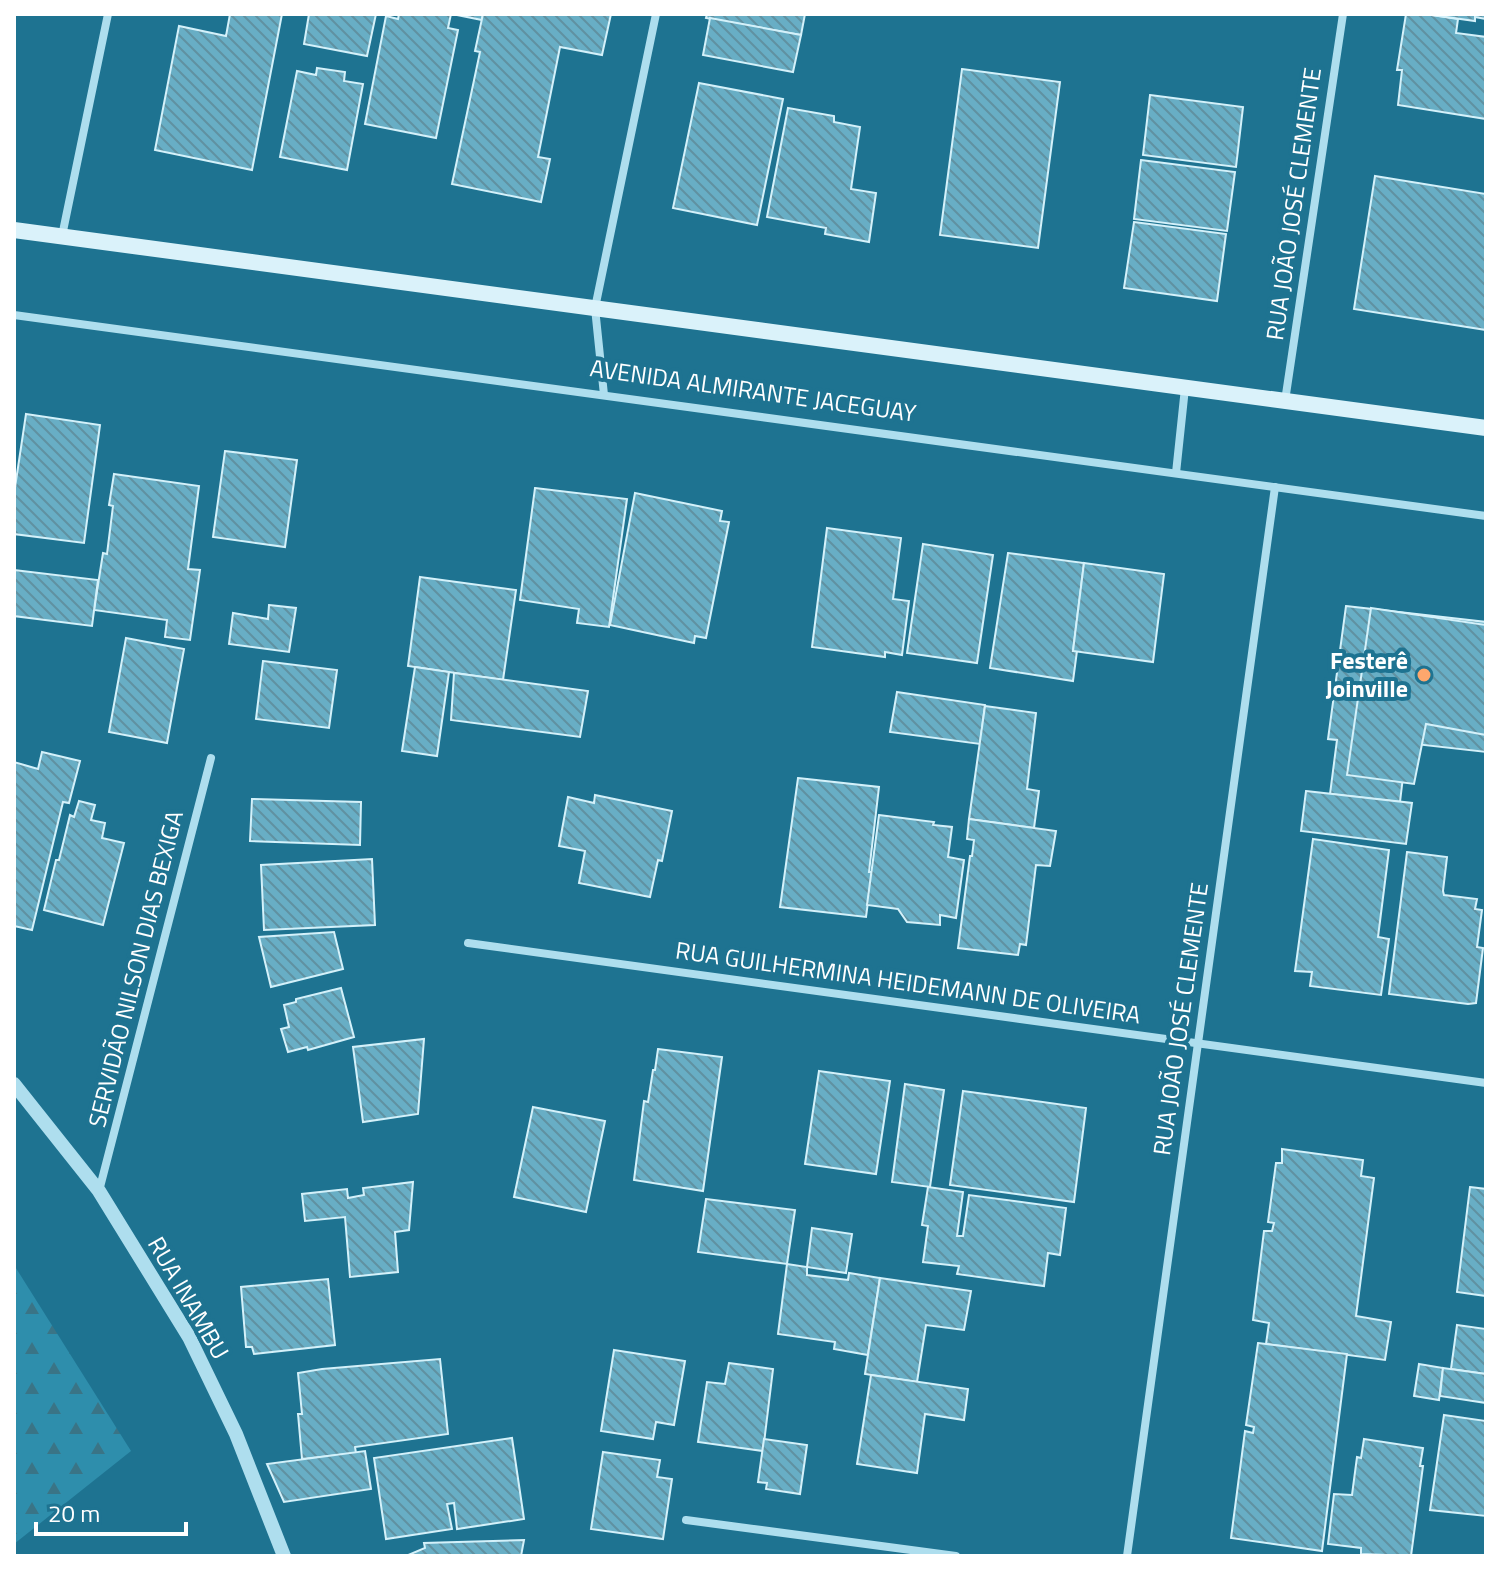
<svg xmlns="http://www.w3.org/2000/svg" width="1500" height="1570" font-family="'Titillium Web',sans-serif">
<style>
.forest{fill:url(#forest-firs)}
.building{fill:url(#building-back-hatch);stroke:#d4f1fa;stroke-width:2}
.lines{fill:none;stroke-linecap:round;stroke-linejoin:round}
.minor{stroke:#aedeee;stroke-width:8}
.tertiary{stroke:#aedeee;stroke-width:14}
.secondary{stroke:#daf2fa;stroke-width:16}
.poi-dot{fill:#fda76d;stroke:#1e7391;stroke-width:3}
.labels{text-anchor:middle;stroke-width:8;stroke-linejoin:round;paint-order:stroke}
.street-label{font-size:24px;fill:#fff;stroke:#1e7391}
.poi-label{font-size:24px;font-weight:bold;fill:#fff;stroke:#1e7391;text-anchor:end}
</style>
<defs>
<pattern id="forest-firs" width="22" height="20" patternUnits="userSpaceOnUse" patternTransform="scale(2)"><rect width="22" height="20" fill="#2e8eac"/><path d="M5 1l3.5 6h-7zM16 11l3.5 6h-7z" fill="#3a7486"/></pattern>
<pattern id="building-back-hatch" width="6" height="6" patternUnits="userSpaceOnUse" patternTransform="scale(2)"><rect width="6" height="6" fill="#68aec5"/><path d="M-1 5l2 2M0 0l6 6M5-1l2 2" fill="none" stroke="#6091a1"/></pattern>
</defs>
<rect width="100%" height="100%" fill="#1e7391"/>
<polygon class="forest" points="14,1265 131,1451 14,1544"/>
<g class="building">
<polygon points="230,14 282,14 252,170 155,150 179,26 226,36"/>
<polygon points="309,14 376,14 367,56 304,44"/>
<polygon points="399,14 451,14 448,28 458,30 436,138 365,124 386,16 398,19"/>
<polygon points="452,14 483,14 482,20"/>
<polygon points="483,14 611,14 602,55 560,47 538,157 550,159 541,202 452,184 480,52 475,51"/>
<polygon points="707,14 805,14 801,35 706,18"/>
<polygon points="1406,14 1425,14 1458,19 1456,33 1486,37 1486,119 1398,105 1402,70 1397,70"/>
<polygon points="1425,14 1486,14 1486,19 1475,17 1475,21"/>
<polygon points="710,18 801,35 793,72 703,55"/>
<polygon points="317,68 345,72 344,81 363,84 347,170 280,157 297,71 316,75"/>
<polygon points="962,69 1060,82 1038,248 940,235"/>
<polygon points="699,83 783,99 757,225 673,208"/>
<polygon points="1150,95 1243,107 1236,167 1143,155"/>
<polygon points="788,108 834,116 834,122 860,127 851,189 876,193 869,242 825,234 826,228 767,217"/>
<polygon points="1141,160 1235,172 1227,231 1134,219"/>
<polygon points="1375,176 1486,194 1486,330 1354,309"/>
<polygon points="1134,222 1226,234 1217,301 1124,288"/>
<polygon points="26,414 100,425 84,543 14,534 14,494"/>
<polygon points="225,451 297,460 285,547 213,537"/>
<polygon points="114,474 199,486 188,569 200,570 190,640 165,637 167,620 94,610 103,553 107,554 113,506 109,505"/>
<polygon points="535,488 627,499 609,627 577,623 579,609 520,600"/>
<polygon points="635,493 722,511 720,521 729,522 706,638 695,636 694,643 610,625"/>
<polygon points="827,528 901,538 893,599 909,601 902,655 885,652 885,657 812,647"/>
<polygon points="923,544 993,555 977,663 907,653"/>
<polygon points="1008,553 1084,563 1073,651 1077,651 1073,681 990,668"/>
<polygon points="1084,563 1164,574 1153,662 1073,651"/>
<polygon points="14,570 98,580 92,626 14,616"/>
<polygon points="420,577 516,590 503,680 408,666"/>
<polygon points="269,605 296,608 289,652 229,644 233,613 268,619"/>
<polygon points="1346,606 1486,622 1486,752 1407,743 1400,802 1330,794 1337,740 1328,739"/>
<polygon points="1371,608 1486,625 1486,735 1426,724 1414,784 1347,775"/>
<polygon points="126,638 184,649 167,743 109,732"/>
<polygon points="263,661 337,670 329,728 256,719"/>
<polygon points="415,667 449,672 437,756 402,751"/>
<polygon points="454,673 588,691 580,737 451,720"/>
<polygon points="897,692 985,705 980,744 890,732"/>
<polygon points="985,706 1036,713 1027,789 1039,791 1034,828 969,819"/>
<polygon points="42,752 80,761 69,803 63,802 32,930 14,926 14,762 38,769"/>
<polygon points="798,778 879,787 869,872 872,872 866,917 780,907"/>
<polygon points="1306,791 1412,803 1406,844 1301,831"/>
<polygon points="595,795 672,811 662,861 658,860 650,897 579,883 585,851 559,846 568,797 594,803"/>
<polygon points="252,799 361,802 360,845 250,841"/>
<polygon points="79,801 95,805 91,820 105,823 102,838 124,843 103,925 44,910 56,860 59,860 70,815 74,817"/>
<polygon points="879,815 934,822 933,825 952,827 948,857 964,860 956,918 940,915 940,925 907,922 898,909 867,905"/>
<polygon points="969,819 1056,831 1050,866 1036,865 1026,945 1020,944 1018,955 958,948 970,856 972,856 974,840 967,839"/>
<polygon points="1313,839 1389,850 1378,937 1389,939 1381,995 1310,986 1312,972 1295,971"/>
<polygon points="1407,852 1447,857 1443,891 1444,895 1477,899 1475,909 1482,910 1477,947 1483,948 1476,1003 1468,1004 1389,994"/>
<polygon points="372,859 375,925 264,930 261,865"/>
<polygon points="334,932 343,969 271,987 259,937"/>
<polygon points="341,988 354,1037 308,1050 307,1047 288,1052 281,1029 289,1027 284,1005 296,1002 296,999"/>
<polygon points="424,1039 418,1114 363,1122 353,1047"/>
<polygon points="658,1049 722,1057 703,1191 634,1180 644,1101 648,1102 653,1070 655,1070"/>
<polygon points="819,1071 890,1081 876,1174 805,1164"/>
<polygon points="905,1084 944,1090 930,1187 892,1182"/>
<polygon points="963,1091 1086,1108 1074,1202 950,1185"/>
<polygon points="533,1107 605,1121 586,1212 514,1197"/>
<polygon points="1282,1149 1363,1160 1361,1176 1374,1178 1356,1316 1391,1322 1385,1360 1266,1344 1269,1323 1253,1320 1264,1231 1272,1231 1274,1223 1268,1222 1276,1163 1282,1163"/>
<polygon points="413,1182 409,1230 395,1232 398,1272 350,1277 345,1217 305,1221 302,1194 347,1189 348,1198 364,1195 363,1188"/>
<polygon points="928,1187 963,1192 957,1236 963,1236 969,1195 1066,1208 1060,1255 1048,1253 1044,1286 957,1274 959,1266 923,1262 928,1226 922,1225"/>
<polygon points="1470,1187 1486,1189 1486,1296 1457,1292"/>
<polygon points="706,1199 795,1210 787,1264 698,1252"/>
<polygon points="812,1228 852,1234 846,1273 807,1267"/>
<polygon points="787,1264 807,1267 807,1275 848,1280 849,1273 880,1278 868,1355 834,1349 835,1342 778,1334"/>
<polygon points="880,1278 971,1291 964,1330 926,1325 917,1382 865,1374"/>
<polygon points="328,1279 335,1345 254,1354 252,1347 246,1347 241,1287"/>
<polygon points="1457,1325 1486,1329 1486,1374 1451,1369"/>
<polygon points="1258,1343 1347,1354 1322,1551 1231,1538 1245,1431 1253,1433 1254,1427 1246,1425"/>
<polygon points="614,1350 685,1361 674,1425 656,1422 653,1439 601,1431"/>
<polygon points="440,1359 448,1434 355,1447 356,1453 302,1459 298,1414 302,1414 298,1373 322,1369"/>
<polygon points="729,1363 773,1369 763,1451 698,1442 707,1382 725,1384"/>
<polygon points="1419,1364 1443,1368 1439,1400 1414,1396"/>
<polygon points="1443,1368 1486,1374 1486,1403 1440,1396"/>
<polygon points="871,1375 968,1389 964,1420 925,1414 917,1473 857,1464"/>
<polygon points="1444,1415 1486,1421 1486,1516 1430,1510"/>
<polygon points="512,1438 524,1519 457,1529 454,1503 447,1504 452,1529 386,1539 374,1458"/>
<polygon points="764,1439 807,1445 800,1494 766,1489 767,1483 758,1482"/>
<polygon points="1364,1439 1423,1448 1420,1466 1423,1466 1411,1556 1361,1554 1361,1548 1328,1544 1334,1494 1352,1495 1357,1457 1361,1458"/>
<polygon points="365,1451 371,1489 284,1502 267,1464"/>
<polygon points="603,1452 660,1460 657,1477 672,1479 663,1539 591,1529"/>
<polygon points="524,1540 521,1556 406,1556 425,1548 424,1543"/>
</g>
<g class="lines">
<g class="minor">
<polyline points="62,236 108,14"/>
<polyline points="14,315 1486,516"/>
<polyline points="604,395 595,308 656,14"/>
<polyline points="1285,401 1343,14"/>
<polyline points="1176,473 1185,388"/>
<polyline points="468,943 1486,1083"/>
<polyline points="99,1191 211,758"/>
<polyline points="686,1520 956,1556"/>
<polyline points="1127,1556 1275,487"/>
</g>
<polyline class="tertiary" points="14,1084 99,1191 189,1337 236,1434 284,1556"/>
<polyline class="secondary" points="14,230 1486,428"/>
</g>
<circle class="poi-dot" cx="1424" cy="675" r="8"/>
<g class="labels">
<g class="street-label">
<text transform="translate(1294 204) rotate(-82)" y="8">RUA JOÃO JOSÉ CLEMENTE</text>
<text transform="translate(753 391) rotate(8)" y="8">AVENIDA ALMIRANTE JACEGUAY</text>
<text transform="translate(136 969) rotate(-76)" y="8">SERVIDÃO NILSON DIAS BEXIGA</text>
<text transform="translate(908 983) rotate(8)" y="8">RUA GUILHERMINA HEIDEMANN DE OLIVEIRA</text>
<text transform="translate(1181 1019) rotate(-82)" y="8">RUA JOÃO JOSÉ CLEMENTE</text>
<text transform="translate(188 1298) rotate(60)" y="8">RUA INAMBU</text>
</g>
<g class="poi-label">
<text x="1408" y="669">Festerê<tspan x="1408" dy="28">Joinville</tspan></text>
</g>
</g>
<rect width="1500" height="1570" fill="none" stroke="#ffffff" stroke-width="32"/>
<path d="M36 1522v12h150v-12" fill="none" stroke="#ffffff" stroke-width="4"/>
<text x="48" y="1522" font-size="24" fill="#ffffff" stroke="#1e7391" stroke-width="6" paint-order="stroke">20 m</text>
</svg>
